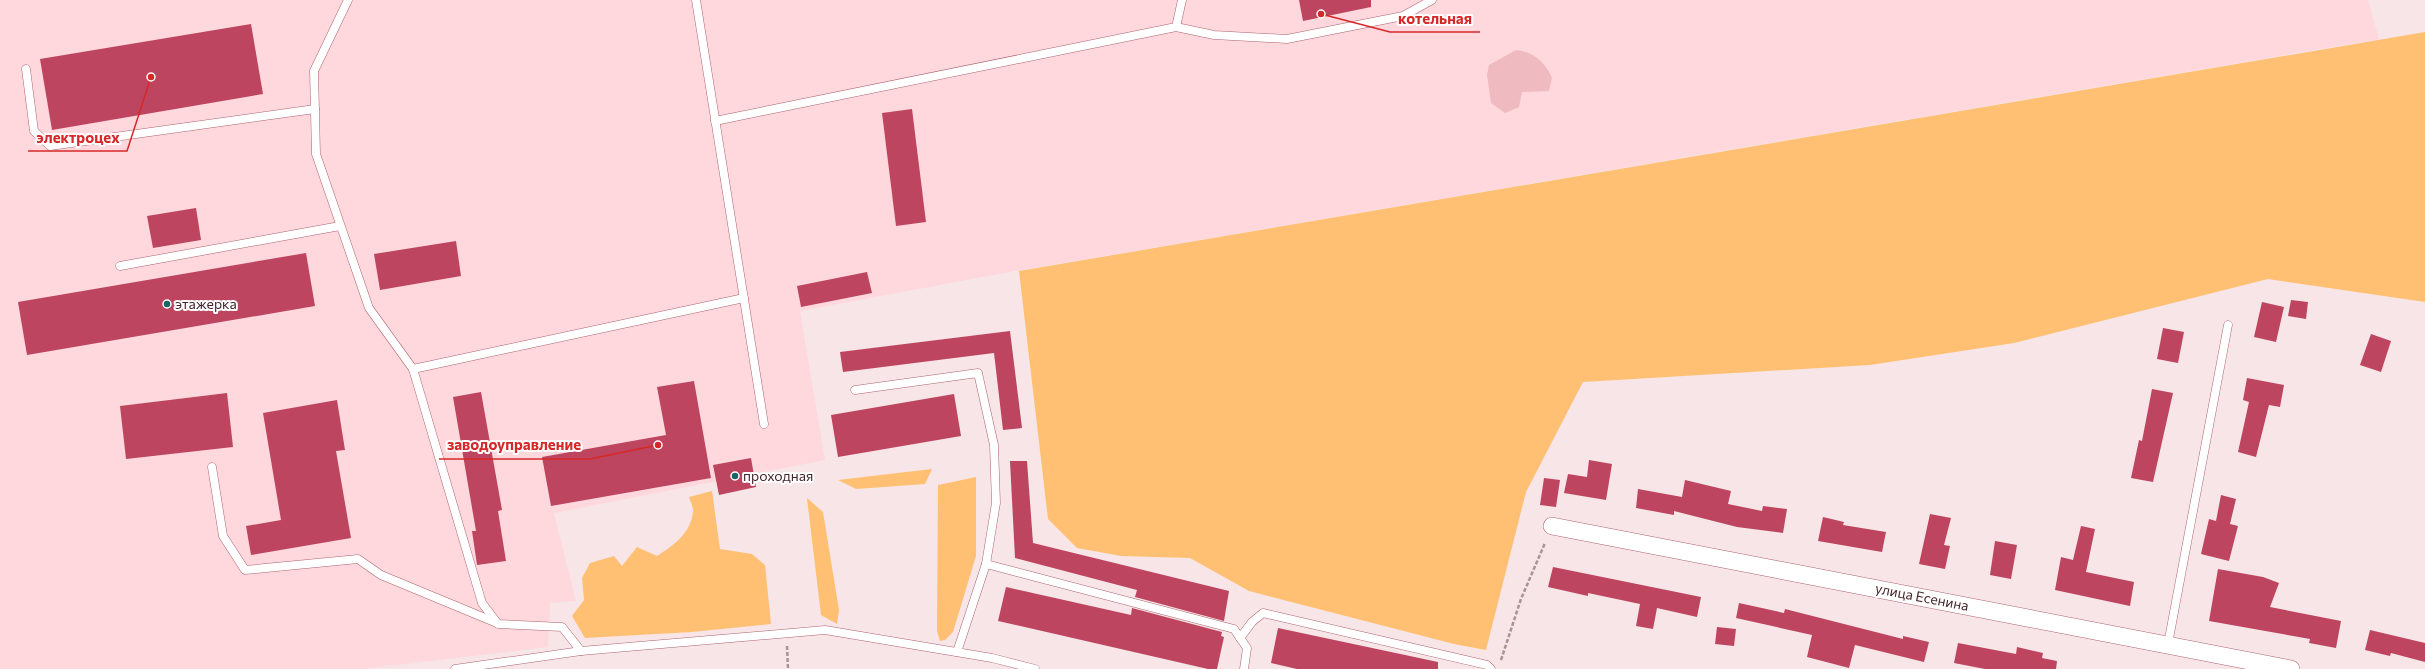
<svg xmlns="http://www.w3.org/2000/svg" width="2425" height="669" font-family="Commissioner,sans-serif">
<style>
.built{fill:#fed8dc}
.green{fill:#ffc074}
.water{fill:#efbac0}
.building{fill:#be455f}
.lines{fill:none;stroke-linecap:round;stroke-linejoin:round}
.lane-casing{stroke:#af636e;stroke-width:9}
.street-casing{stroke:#af636e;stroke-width:18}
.path{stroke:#aa9295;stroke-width:2.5;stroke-dasharray:4 2;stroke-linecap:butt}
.lane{stroke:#fff;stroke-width:8}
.street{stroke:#fff;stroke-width:17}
.poi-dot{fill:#186662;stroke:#fff;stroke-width:1.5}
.labels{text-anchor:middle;stroke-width:4;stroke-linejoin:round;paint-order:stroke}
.poi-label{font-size:14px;fill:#45252a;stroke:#fff;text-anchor:start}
.street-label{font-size:14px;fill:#45252a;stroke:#fff}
.leader{fill:none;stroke:#d62828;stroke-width:1.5}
.callout-dot{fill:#d62828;stroke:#fff;stroke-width:1.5}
.callout-label{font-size:15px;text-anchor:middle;font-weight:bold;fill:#d62828;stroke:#fff;stroke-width:4;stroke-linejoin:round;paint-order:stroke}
</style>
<rect width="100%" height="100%" fill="#f7e5e7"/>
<polygon class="built" points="0,0 2368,0 2379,39 1004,273 800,311 825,460 554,513 576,601 550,603 548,647 363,669 0,669"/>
<g class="green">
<polygon points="2425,32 2425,302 2268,279 2014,343 1870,365 1583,382 1526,492 1486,650 1454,644 1249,591 1190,558 1121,556 1077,548 1048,519 1019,271"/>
<polygon points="932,469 925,484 856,489 838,480"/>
<polygon points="976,477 976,556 953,632 945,640 940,641 937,631 938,485"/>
<path d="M712 491 720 549 752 554 765 565 771 624 692 632 585 638 572 616 584 600 582 578 590 563 614 556 622 566 637 547 657 556C673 546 691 533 693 512 694 508 690 501 689 497Z"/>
<polygon points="807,498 823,512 839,610 837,624 821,615"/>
</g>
<path class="water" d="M1516 50C1534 52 1545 62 1552 78L1549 91 1522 92 1519 107 1505 113 1491 103 1487 75 1489 65Z"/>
<g class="building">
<polygon points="1299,0 1371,0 1371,7 1303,21"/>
<polygon points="251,24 263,94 52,130 40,59"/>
<polygon points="912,109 926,222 896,226 882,113"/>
<polygon points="196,208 201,240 153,248 147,216"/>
<polygon points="456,241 461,276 380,290 374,254"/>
<polygon points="306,253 315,306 27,355 18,302"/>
<polygon points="867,272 872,293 801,307 797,286"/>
<polygon points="2291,300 2308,302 2306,319 2288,316"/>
<polygon points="2262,302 2284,307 2276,342 2254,337"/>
<polygon points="2163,328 2184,332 2178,363 2157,359"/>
<polygon points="1010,331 1022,428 1003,430 994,353 843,372 840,352"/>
<polygon points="2371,334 2391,341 2381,372 2360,365"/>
<polygon points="2247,378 2284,385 2280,407 2269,405 2256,457 2238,452 2249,402 2243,400"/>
<polygon points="694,381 711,478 551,506 542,457 666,435 657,387"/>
<polygon points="2152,389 2173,393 2153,482 2131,478 2139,440 2142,441"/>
<polygon points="481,392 502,510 498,511 506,561 477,565 472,531 476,531 453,397"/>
<polygon points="227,393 233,447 126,459 120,406"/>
<polygon points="954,394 961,436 838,457 831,415"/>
<polygon points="337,400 345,450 336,451 351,538 251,555 246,526 281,520 263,413"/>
<polygon points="751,458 756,487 719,495 713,465"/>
<polygon points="1589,460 1612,464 1606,500 1564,493 1568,474 1587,477"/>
<polygon points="1010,461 1027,461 1033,543 1229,591 1224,621 1135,597 1137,590 1015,558"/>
<polygon points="1544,478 1560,480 1556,507 1540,505"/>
<polygon points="1685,480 1731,491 1728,504 1762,511 1763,506 1787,509 1783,533 1737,527 1674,511 1674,515 1636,508 1638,489 1682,497"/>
<polygon points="2221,495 2236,499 2230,524 2238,526 2229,561 2201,554 2209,519 2216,521"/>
<polygon points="1930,514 1951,518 1944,545 1950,546 1945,569 1919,564"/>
<polygon points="1823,517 1844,522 1843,525 1886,532 1882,552 1818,541"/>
<polygon points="2081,526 2095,529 2086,572 2134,582 2130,606 2055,590 2061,557 2073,560"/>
<polygon points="1995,541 2017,545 2011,579 1990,575"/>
<polygon points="1553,567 1701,597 1697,617 1657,608 1653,629 1636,626 1640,604 1588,593 1588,596 1548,587"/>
<polygon points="2218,569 2263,577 2279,583 2270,607 2341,621 2336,648 2309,643 2310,639 2209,621"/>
<polygon points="1006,587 1131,615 1132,608 1222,632 1221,636 1224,637 1217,669 1208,669 998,621"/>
<polygon points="1739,603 1784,613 1785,609 1903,639 1903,636 1929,642 1924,662 1855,645 1849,668 1807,657 1812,635 1736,618"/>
<polygon points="1717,627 1736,629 1734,646 1715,644"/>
<polygon points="1278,628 1438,662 1438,669 1297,669 1271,663"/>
<polygon points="2370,630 2425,643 2425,662 2391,653 2390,656 2365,650"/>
<polygon points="1958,643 2016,654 2017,647 2043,653 2042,658 2057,661 2056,669 1985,669 1954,663"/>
</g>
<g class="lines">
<g class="lane-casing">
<g id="lane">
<polyline points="348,0 314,71 316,154 369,308 413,369 744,298"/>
<polyline points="696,0 764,424"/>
<polyline points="1176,27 1214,35 1287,39 1403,16 1432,0"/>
<polyline points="26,69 34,131 50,146 315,109"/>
<polyline points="715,121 1176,27 1182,0"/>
<polyline points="120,266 340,226"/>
<polyline points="413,369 482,603 498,624 562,627 581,651 825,630 992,658 1035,669"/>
<polyline points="855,390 978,373 994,445 996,503 986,564"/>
<polyline points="212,467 223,536 245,570 358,559 381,575 497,623"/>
<polyline points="1240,638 1252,622 1263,613 1487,665 1491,669"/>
<polyline points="2168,644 2228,325"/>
<polyline points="957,652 986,564 1234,629 1247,648 1244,669"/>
<polyline points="455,669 581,651"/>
</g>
</g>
<g class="street-casing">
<polyline id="street" points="1552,526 2291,669"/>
</g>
<g class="path">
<polyline points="787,646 788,669"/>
<polyline points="1501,660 1521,599 1545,543"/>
</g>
<use href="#lane" class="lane"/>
<use href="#street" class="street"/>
</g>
<g class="poi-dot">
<circle cx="167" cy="304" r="4"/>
<circle cx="735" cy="476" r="4"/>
</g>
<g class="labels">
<g class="poi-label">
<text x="175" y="309">этажерка</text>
<text x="743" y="481">проходная</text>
</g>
<g class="street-label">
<text transform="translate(1922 597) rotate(11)" y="5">улица Есенина</text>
</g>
</g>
<path class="leader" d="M1321 14L1390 32H1480M151 77L127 151H28M658 445L590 459H439"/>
<g class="callout-dot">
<circle cx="1321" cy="14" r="4"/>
<circle cx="151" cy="77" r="4"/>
<circle cx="658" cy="445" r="4"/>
</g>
<g class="callout-label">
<text x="1435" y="24">котельная</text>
<text x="78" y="143">электроцех</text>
<text x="514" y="450">заводоуправление</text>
</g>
</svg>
